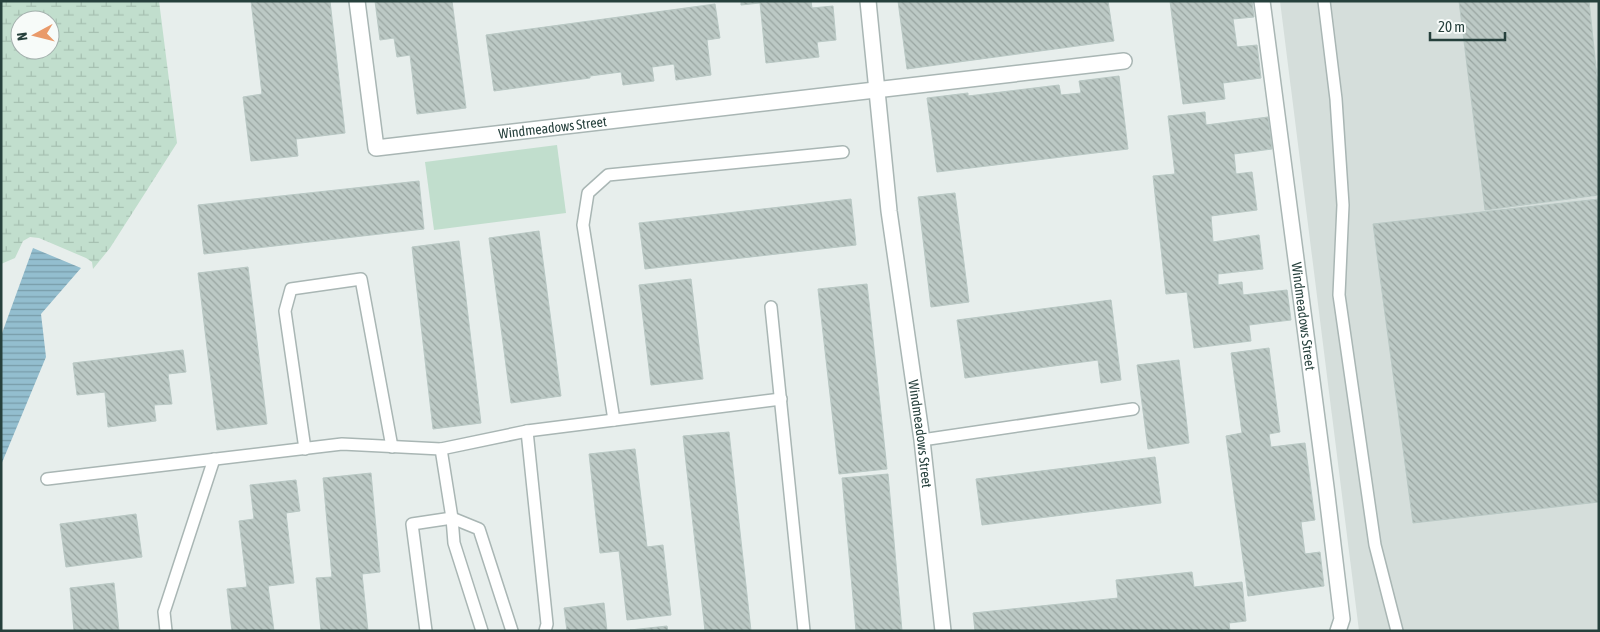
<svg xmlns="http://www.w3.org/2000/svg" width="1600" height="632" font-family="'Asap Condensed',sans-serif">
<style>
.built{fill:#d5dedb}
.wetland{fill:url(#wetland-marsh);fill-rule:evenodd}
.park{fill:#c1decd}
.water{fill:url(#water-rules)}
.building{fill:url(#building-back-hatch);stroke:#b9c8c4}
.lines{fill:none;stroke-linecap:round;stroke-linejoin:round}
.service-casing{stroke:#a9b6b4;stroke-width:14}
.minor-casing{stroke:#a9b6b4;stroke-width:18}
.service{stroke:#fff;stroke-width:11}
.minor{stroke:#fff;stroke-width:15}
.labels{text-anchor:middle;stroke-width:4;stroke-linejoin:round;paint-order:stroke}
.street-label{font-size:14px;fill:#26403c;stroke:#f7fbf9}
</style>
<defs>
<pattern id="wetland-marsh" width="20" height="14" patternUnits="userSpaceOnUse" patternTransform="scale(1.25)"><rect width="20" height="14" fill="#c1decd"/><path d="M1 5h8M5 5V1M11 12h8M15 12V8" fill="none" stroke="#a6c0b1"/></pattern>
<pattern id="water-rules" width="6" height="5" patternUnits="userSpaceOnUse" patternTransform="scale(1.25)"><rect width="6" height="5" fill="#93becf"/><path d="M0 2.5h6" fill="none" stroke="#789ca9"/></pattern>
<pattern id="building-back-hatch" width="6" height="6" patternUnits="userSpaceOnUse" patternTransform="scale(1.25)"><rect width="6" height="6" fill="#bcc9c5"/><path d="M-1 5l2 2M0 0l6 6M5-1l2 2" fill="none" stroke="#99a5a1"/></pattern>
</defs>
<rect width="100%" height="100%" fill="#e7eeec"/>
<polygon class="built" points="1280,1 1599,1 1599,631 1359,631"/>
<path class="wetland" d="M1 1H159L177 143 110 248 93 269 92 262 86 258 39 238 30 237 23 241 15 258 1 264ZM20 20H50V50H20Z"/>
<polygon class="park" points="557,145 566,213 434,230 425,162"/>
<polygon class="water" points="33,248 81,268 41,314 46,357 1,465 1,336"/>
<g class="building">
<polygon points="251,1 330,1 345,133 296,139 298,156 251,161 243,97 262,94"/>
<polygon points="375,1 452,1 466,108 417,114 410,55 397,57 394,38 380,40"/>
<polygon points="741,1 811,1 812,8 833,6 836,40 817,42 819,57 766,63 760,3 741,5"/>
<polygon points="898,1 1108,1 1114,41 907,69"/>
<polygon points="1170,1 1252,1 1254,17 1233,19 1237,47 1257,45 1261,78 1223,83 1225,99 1183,104"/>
<polygon points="1459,1 1589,1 1599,96 1599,195 1485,210"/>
<polygon points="715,4 720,38 707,40 711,75 676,80 674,64 652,67 654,81 623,85 621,72 590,76 590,78 494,91 486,35"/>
<polygon points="1119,76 1128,149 937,172 927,98 968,93 968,96 1059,85 1061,95 1081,93 1079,81"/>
<polygon points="1205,112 1206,125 1268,117 1272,149 1234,154 1236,174 1252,172 1257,210 1211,216 1213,242 1259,235 1263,269 1218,274 1218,285 1242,282 1243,295 1287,290 1291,320 1249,325 1251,341 1194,348 1187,292 1166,294 1153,176 1175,174 1168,116"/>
<polygon points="419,181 424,229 204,254 198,205"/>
<polygon points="955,193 969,302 931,307 918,197"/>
<polygon points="851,199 856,245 645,269 639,223"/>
<polygon points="1599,199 1599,502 1413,523 1373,224"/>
<polygon points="539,231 561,396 511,403 489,238"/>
<polygon points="459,241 481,423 433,429 412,247"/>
<polygon points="248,267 267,424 217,430 198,273"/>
<polygon points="691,279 703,379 651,385 639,285"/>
<polygon points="867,284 887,469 839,474 818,289"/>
<polygon points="1111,300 1121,380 1101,383 1098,360 965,378 957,320"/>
<polygon points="1269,348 1280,432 1269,434 1271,447 1305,443 1315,520 1301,522 1305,554 1320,552 1324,586 1248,596 1226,436 1242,433 1231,353"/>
<polygon points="183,350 186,372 168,374 172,404 154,405 156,421 108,427 105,392 77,395 73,363"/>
<polygon points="1179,360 1189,443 1148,449 1137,365"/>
<polygon points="729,432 751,631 705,631 683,436"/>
<polygon points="635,449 647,547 663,545 671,615 627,620 619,551 600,553 589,454"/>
<polygon points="1155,457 1161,503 982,525 976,479"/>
<polygon points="371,473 380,572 362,574 368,631 321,631 316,578 332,577 323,478"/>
<polygon points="888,474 902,631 856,631 842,478"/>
<polygon points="296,480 300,511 286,513 294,583 268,586 274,631 232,631 227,589 247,587 239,521 254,519 250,485"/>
<polygon points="136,514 142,557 66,567 60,524"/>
<polygon points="1192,572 1194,587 1242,582 1246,621 1229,623 1230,631 975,631 973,613 1118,598 1116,580"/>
<polygon points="114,583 119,631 74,631 70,588"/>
<polygon points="604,603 607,631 567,631 564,608"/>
<polygon points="667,626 668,631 630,630"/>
</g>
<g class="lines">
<g class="service-casing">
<g id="service">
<polyline points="1324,1 1336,99 1343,205 1339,295 1375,545 1397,631"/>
<polyline points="771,307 804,631"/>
<polyline points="614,420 583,225 588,193 608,175 843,152"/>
<polyline points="527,431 547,624 545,631"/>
<polyline points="922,440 1133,409"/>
<polyline points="305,449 285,311 291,289 361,279 392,447"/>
<polyline points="441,449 452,518 454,543 482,631"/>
<polyline points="47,479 342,444 441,449 527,431 781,399"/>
<polyline points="166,631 164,612 214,459"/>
<polyline points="426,631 412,524 452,518 479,529 512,631"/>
</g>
</g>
<g class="minor-casing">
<g id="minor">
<path id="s1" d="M357 1 376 148 1124 61"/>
<path id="s2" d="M868 1 889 211 922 440 943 631"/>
<path id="s3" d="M1262 1 1326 487 1342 619 1338 631"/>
</g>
</g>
<use href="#service" class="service"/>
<use href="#minor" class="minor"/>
</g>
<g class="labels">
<g class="street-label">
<text dy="5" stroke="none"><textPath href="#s1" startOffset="326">Windmeadows Street</textPath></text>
<text dy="5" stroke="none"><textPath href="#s3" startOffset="318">Windmeadows Street</textPath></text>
<text dy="5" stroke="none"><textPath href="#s2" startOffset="436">Windmeadows Street</textPath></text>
</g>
</g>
<rect width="1600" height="632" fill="none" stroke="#26403c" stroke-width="5"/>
<g transform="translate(35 35) rotate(263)"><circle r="24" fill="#f7fbf9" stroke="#a3b0ad"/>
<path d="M0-4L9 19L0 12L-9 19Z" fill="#e99a6a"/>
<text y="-8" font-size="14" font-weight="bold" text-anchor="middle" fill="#26403c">N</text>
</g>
<path d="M1430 32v8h75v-8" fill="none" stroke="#26403c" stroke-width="2.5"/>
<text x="1438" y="32" font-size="15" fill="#26403c" stroke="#f7fbf9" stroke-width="4" paint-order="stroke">20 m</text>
</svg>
